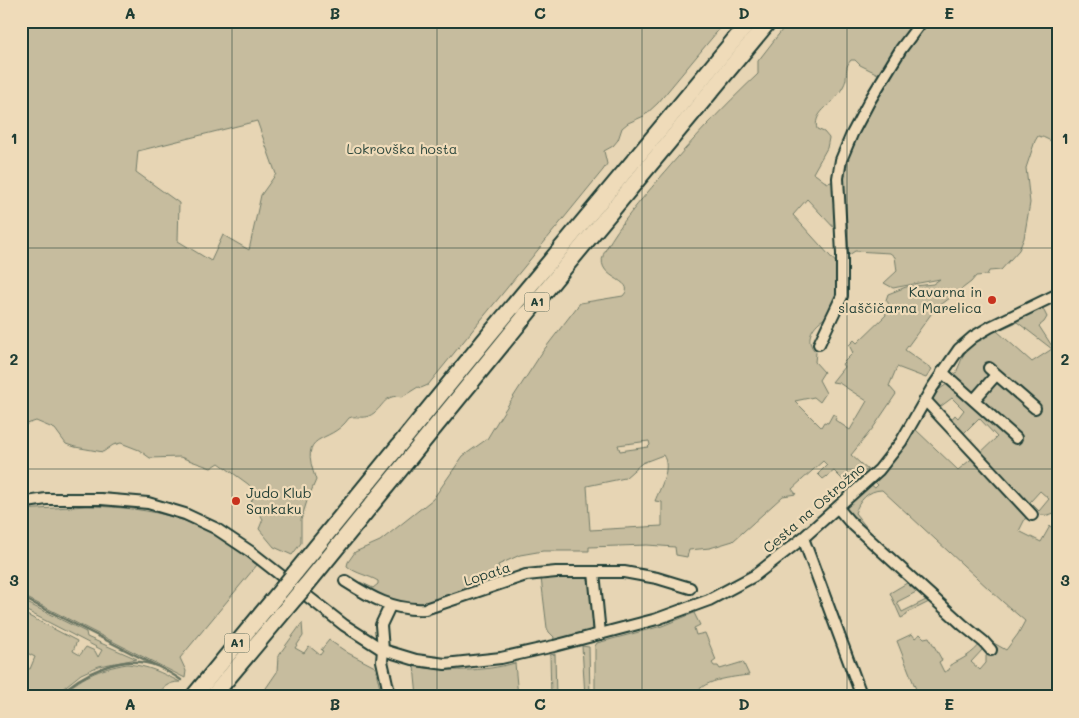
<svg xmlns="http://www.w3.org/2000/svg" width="1079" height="718" font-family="Mali,sans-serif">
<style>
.green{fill:#c6bc9e;stroke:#727c69;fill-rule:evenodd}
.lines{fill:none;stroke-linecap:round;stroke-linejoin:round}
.stream{stroke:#687462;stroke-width:2.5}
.minor-casing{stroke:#1f3d34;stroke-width:14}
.highway-casing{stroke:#1f3d34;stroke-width:19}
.minor{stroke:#efdbb9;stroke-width:10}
.highway{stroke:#efdbb9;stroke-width:15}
.highway-bridge-casing{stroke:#1f3d34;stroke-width:19;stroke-linecap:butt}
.highway-bridge{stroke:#efdbb9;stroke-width:15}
.grid{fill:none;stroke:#1f3d34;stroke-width:1;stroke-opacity:0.55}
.poi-dot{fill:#c8321e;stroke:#efdbb9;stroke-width:2}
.labels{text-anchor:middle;stroke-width:4.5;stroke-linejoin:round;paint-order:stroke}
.shield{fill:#efdbb9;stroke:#5d6c5c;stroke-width:1}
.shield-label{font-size:12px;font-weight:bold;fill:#1f3d34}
.park-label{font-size:14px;fill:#304a3f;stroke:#efdbb9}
.poi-label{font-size:14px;fill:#1f3d34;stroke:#efdbb9;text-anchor:end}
.street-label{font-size:14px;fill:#1f3d34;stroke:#efdbb9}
.neatline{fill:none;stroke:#1f3d34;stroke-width:2}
.grid-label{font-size:16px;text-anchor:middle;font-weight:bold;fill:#1f3d34}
</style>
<rect width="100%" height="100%" fill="#e7d5b4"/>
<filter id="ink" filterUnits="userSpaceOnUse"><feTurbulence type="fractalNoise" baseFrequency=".02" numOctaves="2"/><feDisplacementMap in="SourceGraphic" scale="10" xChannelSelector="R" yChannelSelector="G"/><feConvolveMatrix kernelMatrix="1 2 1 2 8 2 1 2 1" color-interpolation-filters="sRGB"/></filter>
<g filter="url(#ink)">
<g class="green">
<path d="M21 21H726L658 103 644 116 628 123 622 128 618 140 613 146 604 151 607 164 603 170 428 385 421 388 418 387 402 397C383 393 384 409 369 416 361 419 355 415 349 418 329 447 297 428 316 480L307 501 301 520V543L292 555 274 547 259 529 263 519 255 507 251 503 255 491 248 484 219 463 211 468 180 457 150 458 139 450 121 443 113 445 103 452 75 447 66 444 55 429 36 421 21 426ZM257 121 276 174 261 195 249 250 223 235 211 261 178 241 179 203 136 172 138 151Z"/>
<path d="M789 21H920L882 76 860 65 855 60H851C845 67 847 71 846 79 845 85 840 92 836 97 828 107 813 114 817 129L824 132 829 138 827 148 813 173C819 176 822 181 828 183L834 181 843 288 829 317C818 319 806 334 811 345 812 348 814 350 816 352L815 362 824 372 819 380 826 393 820 402 814 397 795 401 821 427 824 422 828 423 833 414 837 416 835 420 850 430 867 401 839 383 832 382 844 367 842 364 853 353 849 345 854 340 857 343 886 315 884 310 889 304 886 300 888 294 906 287 933 284 940 279 893 288 884 283 897 271 895 257 890 253 855 251 846 257 840 188 846 154 882 85 925 21H1058V143C1050 142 1046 137 1038 136L1035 141 1026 168 1030 203 1024 238 1019 250 1001 270 989 271 987 275 976 276 971 282 934 310 905 350 932 369 926 378 897 367 889 386 896 394 873 428 851 455 869 471 851 488 834 471 823 479 818 474 827 465 823 461 792 489 796 494 783 496 733 541 710 548 689 550 687 557 676 555 675 547 647 545 589 547V551H543L520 555 498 565 502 578C475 588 427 612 399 604 385 599 370 592 357 586L360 582 373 588 378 584V581C368 575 356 574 347 566L348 562 355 552 380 541 433 499 463 456 487 439 499 419 543 351 580 303 623 296C640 278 588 280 606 249 620 224 640 201 659 179 690 142 723 107 758 74V61ZM807 199 836 230 839 266 793 215ZM649 441 650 445 648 447 620 451 618 445ZM663 455C672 468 660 488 655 501L662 502V526L590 530 587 486 625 478 642 463Z"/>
<path d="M1041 305 1047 317 1044 322 1039 326 1052 346 1058 343V511C1048 516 1044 517 1033 512L978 455 997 437 979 418 962 435 950 421 955 415 958 418 964 410 952 398 940 407 931 399 937 391 947 384 956 373 963 356 971 342ZM1017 322 1052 349 1032 362 997 331ZM1040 491 1049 499 1039 511 1030 502Z"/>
<path d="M914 428 958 470 975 456 1028 513 1019 531 1041 542 1050 526 1058 534V697H919L897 641 912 634 915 638 920 634 924 638 929 637 942 660 939 662 944 672 949 670 950 665C963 659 972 654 981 643L984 648 971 662 980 670 986 663V656L989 652V645L992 642 1006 650 1018 634 1025 621 1003 602 882 490C868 490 859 501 855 513L871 533 941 596 939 597 840 509 870 484 875 488 878 485 873 480Z"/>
<path d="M87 506C132 507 177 512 217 536 231 544 244 555 257 565L180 658 186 671 185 678 21 595V510Z"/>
<polygon points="541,578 587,578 589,581 594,623 593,627 589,632 553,641 554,637 549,632 547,628"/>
<path d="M912 580 933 600 907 613V615L901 618 890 593ZM920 590 926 600 902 612 897 602Z"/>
<polygon points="21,600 86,632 87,637 137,659 99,666 81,674 52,697 21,697 21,667 30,669 35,657 21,650 21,612 77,641 73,651 80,655 86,647 95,651 98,657 102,650 21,608"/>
<path d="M694 613 700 625 694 628 696 635 705 633 716 660 712 663 714 666H718L720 669 743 662 749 675C734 677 698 680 695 697H595V646L597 643 662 626Z"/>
<polygon points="302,623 303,636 295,648 304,653 309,646 320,655 323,651 321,650 329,640 348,653 375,667 382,697 360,697 352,694 350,697 241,697 262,694 277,672 278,656"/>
<polygon points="582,646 589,647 590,697 585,697"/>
<polygon points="555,654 556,697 551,697 550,655"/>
<path d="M515 663 518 697H417L414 666C448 672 482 672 515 663Z"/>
<path d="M127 664C149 666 160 672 180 682 168 682 162 688 156 697H59C81 677 98 669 127 664Z"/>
</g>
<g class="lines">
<g class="stream">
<polyline points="21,597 157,666"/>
<path d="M57 697C82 673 122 653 157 666 165 670 174 675 181 680"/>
</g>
<g class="minor-casing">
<g id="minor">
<polyline points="819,344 842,296 842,254 838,178 841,160 852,134 870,100 901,49 922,21"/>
<polyline points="989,368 1035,408"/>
<polyline points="942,372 1016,438"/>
<polyline points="925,400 1032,515"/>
<polyline points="974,400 996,375"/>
<polyline points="21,503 46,499 101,499 148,503 185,514 215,528 251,552 344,625 383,650 416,660 445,664 501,658 554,646 657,619 709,600 754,576 803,538 879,470 901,442 932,388 959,349 973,337 990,327 1058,294"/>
<polyline points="838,508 849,521 963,625 984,642 991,650"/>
<polyline points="803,538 862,697"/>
<polyline points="594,572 600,634"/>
<path d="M345 581C370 597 394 611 425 609L526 575 556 572H624L657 578 690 588"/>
<polyline points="390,606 381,625 383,650 382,661 390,697"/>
</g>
</g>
<g class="highway-casing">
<g id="highway">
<polyline points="295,573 489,335 750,21"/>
<polyline points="307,584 560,273 769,21"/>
<polyline points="193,697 282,589"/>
<polyline points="212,697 295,598"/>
</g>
</g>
<use href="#minor" class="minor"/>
<use href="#highway" class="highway"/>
<g class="highway-bridge-casing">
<g id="highway-bridge">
<polyline points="282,589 295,573"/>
<polyline points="295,598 307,584"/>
</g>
</g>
<use href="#highway-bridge" class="highway-bridge"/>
</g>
</g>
<path class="grid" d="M232 21V697M437 21V697M642 21V697M847 21V697M21 248H1058M21 469H1058"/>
<g class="poi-dot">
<circle cx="992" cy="300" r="5"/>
<circle cx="236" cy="501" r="5"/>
</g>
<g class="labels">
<g class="shield">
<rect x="524.5" y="292.5" width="25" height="19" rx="4"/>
<rect x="224.5" y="633.5" width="25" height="19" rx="4"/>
</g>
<g class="shield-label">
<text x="537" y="306">A1</text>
<text x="237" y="647">A1</text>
</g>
<g class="park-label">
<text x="402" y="154">Lokrovška hosta</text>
</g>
<g class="poi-label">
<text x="982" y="297">Kavarna in<tspan x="982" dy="16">slaščičarna Marelica</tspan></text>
<text x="246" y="498" text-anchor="start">Judo Klub<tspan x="246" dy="16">Sankaku</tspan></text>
</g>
<g class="street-label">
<text transform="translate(814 508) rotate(-41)" y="5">Cesta na Ostrožno</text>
<text transform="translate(487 574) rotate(-18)" y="5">Lopata</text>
</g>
</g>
<rect width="1079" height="718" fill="none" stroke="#efdbb9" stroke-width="55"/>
<rect x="28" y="28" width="1024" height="662" class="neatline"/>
<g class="grid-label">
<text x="130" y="19">A</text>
<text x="335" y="19">B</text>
<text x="540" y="19">C</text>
<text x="744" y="19">D</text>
<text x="949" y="19">E</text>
<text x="14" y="144">1</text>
<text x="1065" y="144">1</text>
<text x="14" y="365">2</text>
<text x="1065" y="365">2</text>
<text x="14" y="586">3</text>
<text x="1065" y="586">3</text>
<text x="130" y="710">A</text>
<text x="335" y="710">B</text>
<text x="540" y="710">C</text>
<text x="744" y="710">D</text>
<text x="949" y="710">E</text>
</g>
</svg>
